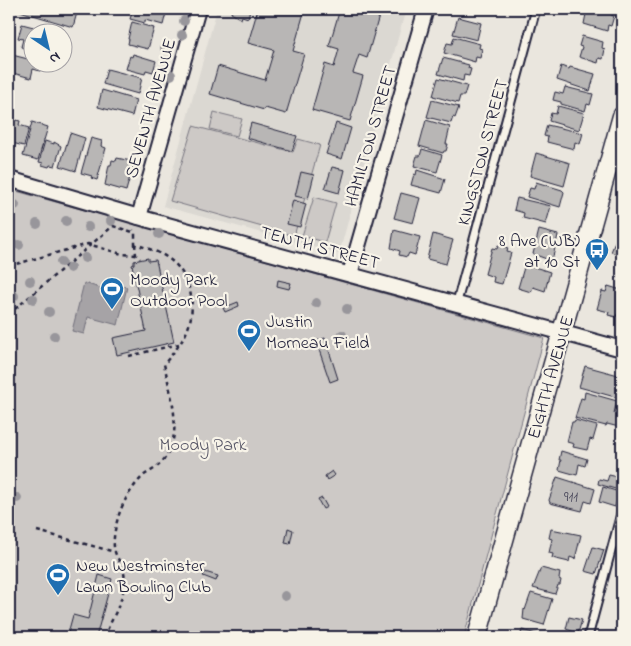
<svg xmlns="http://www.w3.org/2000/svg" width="631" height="646" font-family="'Indie Flower',sans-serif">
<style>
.built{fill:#dbd8d2}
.green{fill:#cdc9c6;stroke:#787680}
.water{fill:#a6a3a6;stroke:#716f7b}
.building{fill:#b8b6b5;stroke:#22223b}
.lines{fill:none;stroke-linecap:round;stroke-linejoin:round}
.service-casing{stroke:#22223b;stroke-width:11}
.minor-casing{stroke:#22223b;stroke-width:18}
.tertiary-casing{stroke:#22223b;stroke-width:21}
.path{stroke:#22223b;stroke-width:2.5;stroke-dasharray:4 4;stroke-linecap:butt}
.service{stroke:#f7f3e8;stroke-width:7}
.minor{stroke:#f7f3e8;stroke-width:14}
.tertiary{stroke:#f7f3e8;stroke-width:18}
.tree{fill:#98969b}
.labels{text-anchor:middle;stroke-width:4.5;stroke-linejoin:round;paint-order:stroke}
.number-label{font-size:15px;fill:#48475a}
.street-label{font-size:18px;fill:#22223b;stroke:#f7f3e8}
.poi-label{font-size:18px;fill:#22223b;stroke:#f7f3e8;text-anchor:start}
.park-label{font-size:18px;fill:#555465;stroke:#f7f3e8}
</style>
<rect width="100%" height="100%" fill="#eae6de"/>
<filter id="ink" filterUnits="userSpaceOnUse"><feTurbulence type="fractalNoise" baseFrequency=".02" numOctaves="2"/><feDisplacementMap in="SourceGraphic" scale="10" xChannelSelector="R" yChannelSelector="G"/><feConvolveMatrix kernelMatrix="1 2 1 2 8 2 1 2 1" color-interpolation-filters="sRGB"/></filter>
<g filter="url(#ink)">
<polygon class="built" points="217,9 406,9 339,254 163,206"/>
<g class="green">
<polygon points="214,112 242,119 237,136 210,129"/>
<polygon points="193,126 293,152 298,139 320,145 294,236 170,201"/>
<polygon points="9,189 544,338 464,637 9,637"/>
<polygon points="314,197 336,203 325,242 302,236"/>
</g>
<polygon class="water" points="84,283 113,292 119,286 127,287 118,325 88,317 84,334 72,331"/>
<g class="building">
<polygon points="13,9 78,9 73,27"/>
<polygon points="133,9 167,9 163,25 145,20 145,23 130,19"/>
<polygon points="232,9 250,9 248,18 242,16 241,19 231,13"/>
<polygon points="258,9 305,9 293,51 304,54 286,114 265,108 264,110 210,94 218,66 265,80 274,50 248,43"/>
<polygon points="340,9 381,9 367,58 359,55 353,73 363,76 350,121 312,110 325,64 334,67 339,49 329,46"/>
<polygon points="587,9 613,9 611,15 614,16 611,26 608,25 607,31 584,24"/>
<polygon points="458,17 481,23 477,40 453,34"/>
<polygon points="132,22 154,28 148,49 128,44 129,39 128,39"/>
<polygon points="22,24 49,31 49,32 32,32 32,50 21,47 23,39 18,38"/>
<polygon points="582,36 603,42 602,48 605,49 603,59 599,58 598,63 579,57 582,47 579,46"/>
<polygon points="454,37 480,44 479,48 482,49 480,58 476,57 475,62 444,53 447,43 452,44"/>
<polygon points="133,54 156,61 153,72 146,70 145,74 126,69 130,56 132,57"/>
<polygon points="12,55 32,60 32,62 42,62 40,71 33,69 31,78 9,72 9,60 11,60"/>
<polygon points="443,58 469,65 468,68 471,69 469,76 464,75 463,81 438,74"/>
<polygon points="561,66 569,69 570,67 595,74 590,91 557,80"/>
<polygon points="107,69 142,78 138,94 103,84"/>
<polygon points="438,78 467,86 464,96 460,96 458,103 433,96"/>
<polygon points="565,87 593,94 590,105 587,104 585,111 561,104 561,102 553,100 555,92 563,94"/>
<polygon points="102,90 136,100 132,116 98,107"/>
<polygon points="432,100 459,107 455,118 453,117 451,123 427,117"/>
<polygon points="558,106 584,113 579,130 549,121 551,113 556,114"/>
<polygon points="12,119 20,121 19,125 29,128 24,146 12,143 13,141 9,140 9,123 11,123"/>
<polygon points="426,120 450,127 446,144 448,144 446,151 444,151 443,153 419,146"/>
<polygon points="32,122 48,127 38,160 23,156"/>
<polygon points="251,123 297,136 292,151 247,138"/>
<polygon points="336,123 351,128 342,159 326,154"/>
<polygon points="547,125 583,133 580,144 575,142 574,149 547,142 548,137 544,136"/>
<polygon points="70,133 85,138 76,171 60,166"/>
<polygon points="91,138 102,141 101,146 106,148 97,180 91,178 92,176 81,173"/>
<polygon points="45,141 54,144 54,142 61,146 55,166 50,165 49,167 42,165 43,163 39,162"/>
<polygon points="422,149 442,155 437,172 414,166 417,156 420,156"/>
<polygon points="536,153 570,163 564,186 530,176"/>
<polygon points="117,158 131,161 130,165 133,166 126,191 105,185 109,165 111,165 112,160 116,161"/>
<polygon points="332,167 345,170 339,193 325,189"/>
<polygon points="417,170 445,179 441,193 411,185 414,174 416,175"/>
<polygon points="301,172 314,175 308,199 295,196"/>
<polygon points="536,182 562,190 564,192 560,207 527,197 530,188 534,189"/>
<polygon points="401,193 420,198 413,223 394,218"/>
<polygon points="517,198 551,206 546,224 523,218 524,213 514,210"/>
<polygon points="293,200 306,204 300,227 287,224"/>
<polygon points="394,230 420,237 415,255 409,253 407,257 399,255 400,251 391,248"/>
<polygon points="539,230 558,235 552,261 533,254"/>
<polygon points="433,234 453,240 446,264 427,259"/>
<polygon points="617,237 622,239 622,256 611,252"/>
<polygon points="498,245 508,248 507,252 511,253 502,284 493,282 494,277 485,274 492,248 497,249"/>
<polygon points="148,258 148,261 156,260 174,342 117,355 113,338 146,331 132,265 134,264 134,261"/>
<polygon points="525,264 550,272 545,291 533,287 531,292 518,288"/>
<polygon points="278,280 291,283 289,289 277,286"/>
<polygon points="608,286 621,290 620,296 622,297 621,315 617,314 616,317 608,315 609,312 597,309 602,291 606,292"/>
<polygon points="238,302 239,306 225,312 223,308"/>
<polygon points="325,338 338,379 330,382 316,341"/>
<polygon points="585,366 622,376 622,399 579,387"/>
<polygon points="585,392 617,401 614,413 622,415 619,427 607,424 606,426 575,418 581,398 584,399"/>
<polygon points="575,420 597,426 593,440 590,439 587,450 573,447 574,444 567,442 572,422 574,422"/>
<polygon points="561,451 587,459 585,466 579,464 577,475 559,470 561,460 559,460"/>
<polygon points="332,471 335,475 327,480 325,476"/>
<polygon points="609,475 622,478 619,490 598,484 599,479 607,481"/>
<polygon points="557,477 595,489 591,503 585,501 582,511 550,503 549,500"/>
<polygon points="603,487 619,492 615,507 599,502"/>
<polygon points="322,498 327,507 323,509 318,500"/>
<polygon points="288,528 293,530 290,544 285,543"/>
<polygon points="551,529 581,535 575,559 570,557 569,562 552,558 553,554 549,553 552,539 549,538"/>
<polygon points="9,531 12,532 9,545"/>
<polygon points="593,547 604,550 596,574 585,571"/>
<polygon points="619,555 622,556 622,564 617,562"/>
<polygon points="541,568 560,573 559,579 561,580 560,585 558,585 555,594 533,588"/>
<polygon points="205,572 218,576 216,581 203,576"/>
<polygon points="99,575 112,579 96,637 67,637 73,615 88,619"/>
<polygon points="531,593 552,599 544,625 523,619 524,609 525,610"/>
<polygon points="569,617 582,620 578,633 566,629"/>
<polygon points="522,630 547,637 515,637 516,635 520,637"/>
</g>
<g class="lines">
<g class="service-casing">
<g id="service">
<polyline points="457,302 536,9"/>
<polyline points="588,637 622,510"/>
</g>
</g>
<g class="minor-casing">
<g id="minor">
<polyline points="9,179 149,220 622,349"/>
<polyline points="139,217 198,9"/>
<polyline points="350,274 426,9"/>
</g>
</g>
<g class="tertiary-casing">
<polyline id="tertiary" points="477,637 622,116"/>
</g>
<g class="path">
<polyline points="135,244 136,255 140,259"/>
<polyline points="9,266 88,244 122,254 136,255"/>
<polyline points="9,314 113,226 133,232"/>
<polyline points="129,356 179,344"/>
<polyline points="37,531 115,552"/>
<path d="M104 637C112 618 128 594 124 573 123 565 117 559 115 552 112 542 115 528 118 518 122 503 132 487 143 476 148 472 154 470 159 465 186 439 171 396 164 364 171 356 178 347 183 339 200 310 192 269 161 254 153 250 144 247 135 244V233L133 230"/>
</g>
<use href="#service" class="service"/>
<use href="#minor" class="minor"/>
<use href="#tertiary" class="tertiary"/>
</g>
<g class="tree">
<circle cx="184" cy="21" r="5"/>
<circle cx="182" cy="35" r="5"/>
<circle cx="165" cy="48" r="5"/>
<circle cx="171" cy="75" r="5"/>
<circle cx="15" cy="205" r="5"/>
<circle cx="66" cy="221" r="5"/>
<circle cx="111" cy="221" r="5"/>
<circle cx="37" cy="224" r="5"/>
<circle cx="88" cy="227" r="5"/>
<circle cx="159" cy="234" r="5"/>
<circle cx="19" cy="245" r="5"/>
<circle cx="85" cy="258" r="5"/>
<circle cx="61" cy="262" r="5"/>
<circle cx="70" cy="268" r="5"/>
<circle cx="30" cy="281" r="5"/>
<circle cx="14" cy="296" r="5"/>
<circle cx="33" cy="299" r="5"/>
<circle cx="316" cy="303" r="5"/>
<circle cx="347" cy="309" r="5"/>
<circle cx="49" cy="312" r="5"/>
<circle cx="342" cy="335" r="5"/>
<circle cx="54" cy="336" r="5"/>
<circle cx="17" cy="498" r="5"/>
<circle cx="285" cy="596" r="5"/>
</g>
</g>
<defs>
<g id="bus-pin" transform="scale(1.25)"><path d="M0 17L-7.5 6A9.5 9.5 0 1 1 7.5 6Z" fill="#1f6fb2" stroke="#f7f3e8"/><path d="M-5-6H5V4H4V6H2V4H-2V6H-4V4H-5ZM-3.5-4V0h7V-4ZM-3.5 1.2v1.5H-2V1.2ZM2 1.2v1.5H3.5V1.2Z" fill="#fff"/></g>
<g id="stadium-pin" transform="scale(1.25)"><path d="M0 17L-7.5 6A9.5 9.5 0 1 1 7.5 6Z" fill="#1f6fb2" stroke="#f7f3e8"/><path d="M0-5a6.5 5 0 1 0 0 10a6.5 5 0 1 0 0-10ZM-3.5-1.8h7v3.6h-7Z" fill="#fff"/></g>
</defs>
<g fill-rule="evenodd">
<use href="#bus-pin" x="597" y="250"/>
<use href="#stadium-pin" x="112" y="289"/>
<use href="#stadium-pin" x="249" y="331"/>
<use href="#stadium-pin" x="58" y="575"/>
</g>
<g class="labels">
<g class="number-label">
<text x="571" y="501">911</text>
</g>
<g class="street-label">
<text transform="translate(150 108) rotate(-74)" y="6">SEVENTH AVENUE</text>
<text transform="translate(370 136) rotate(-74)" y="6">HAMILTON STREET</text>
<text transform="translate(482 152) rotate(-75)" y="6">KINGSTON STREET</text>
<text transform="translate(320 247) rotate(15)" y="6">TENTH STREET</text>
<text transform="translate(550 377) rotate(-74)" y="6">EIGHTH AVENUE</text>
</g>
<g class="poi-label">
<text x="580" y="246" text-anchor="end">8 Ave (WB)<tspan x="580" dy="21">at 10 St</tspan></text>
<text x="130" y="285">Moody Park<tspan x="130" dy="21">Outdoor Pool</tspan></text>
<text x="266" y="327">Justin<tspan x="266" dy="21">Morneau Field</tspan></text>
<text x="76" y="571">New Westminster<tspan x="76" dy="21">Lawn Bowling Club</tspan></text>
</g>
<g class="park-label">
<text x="203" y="450">Moody Park</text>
</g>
</g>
<rect width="631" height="646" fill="none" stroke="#f7f3e8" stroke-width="30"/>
<rect x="15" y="15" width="601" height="616" fill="none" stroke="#22223b" stroke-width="2" filter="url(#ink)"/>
<g transform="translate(48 48) rotate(145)"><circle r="24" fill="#f7f3e8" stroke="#a29fa3"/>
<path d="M0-4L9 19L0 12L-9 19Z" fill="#1f6fb2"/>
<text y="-8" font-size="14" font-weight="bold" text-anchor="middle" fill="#22223b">N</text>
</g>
</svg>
